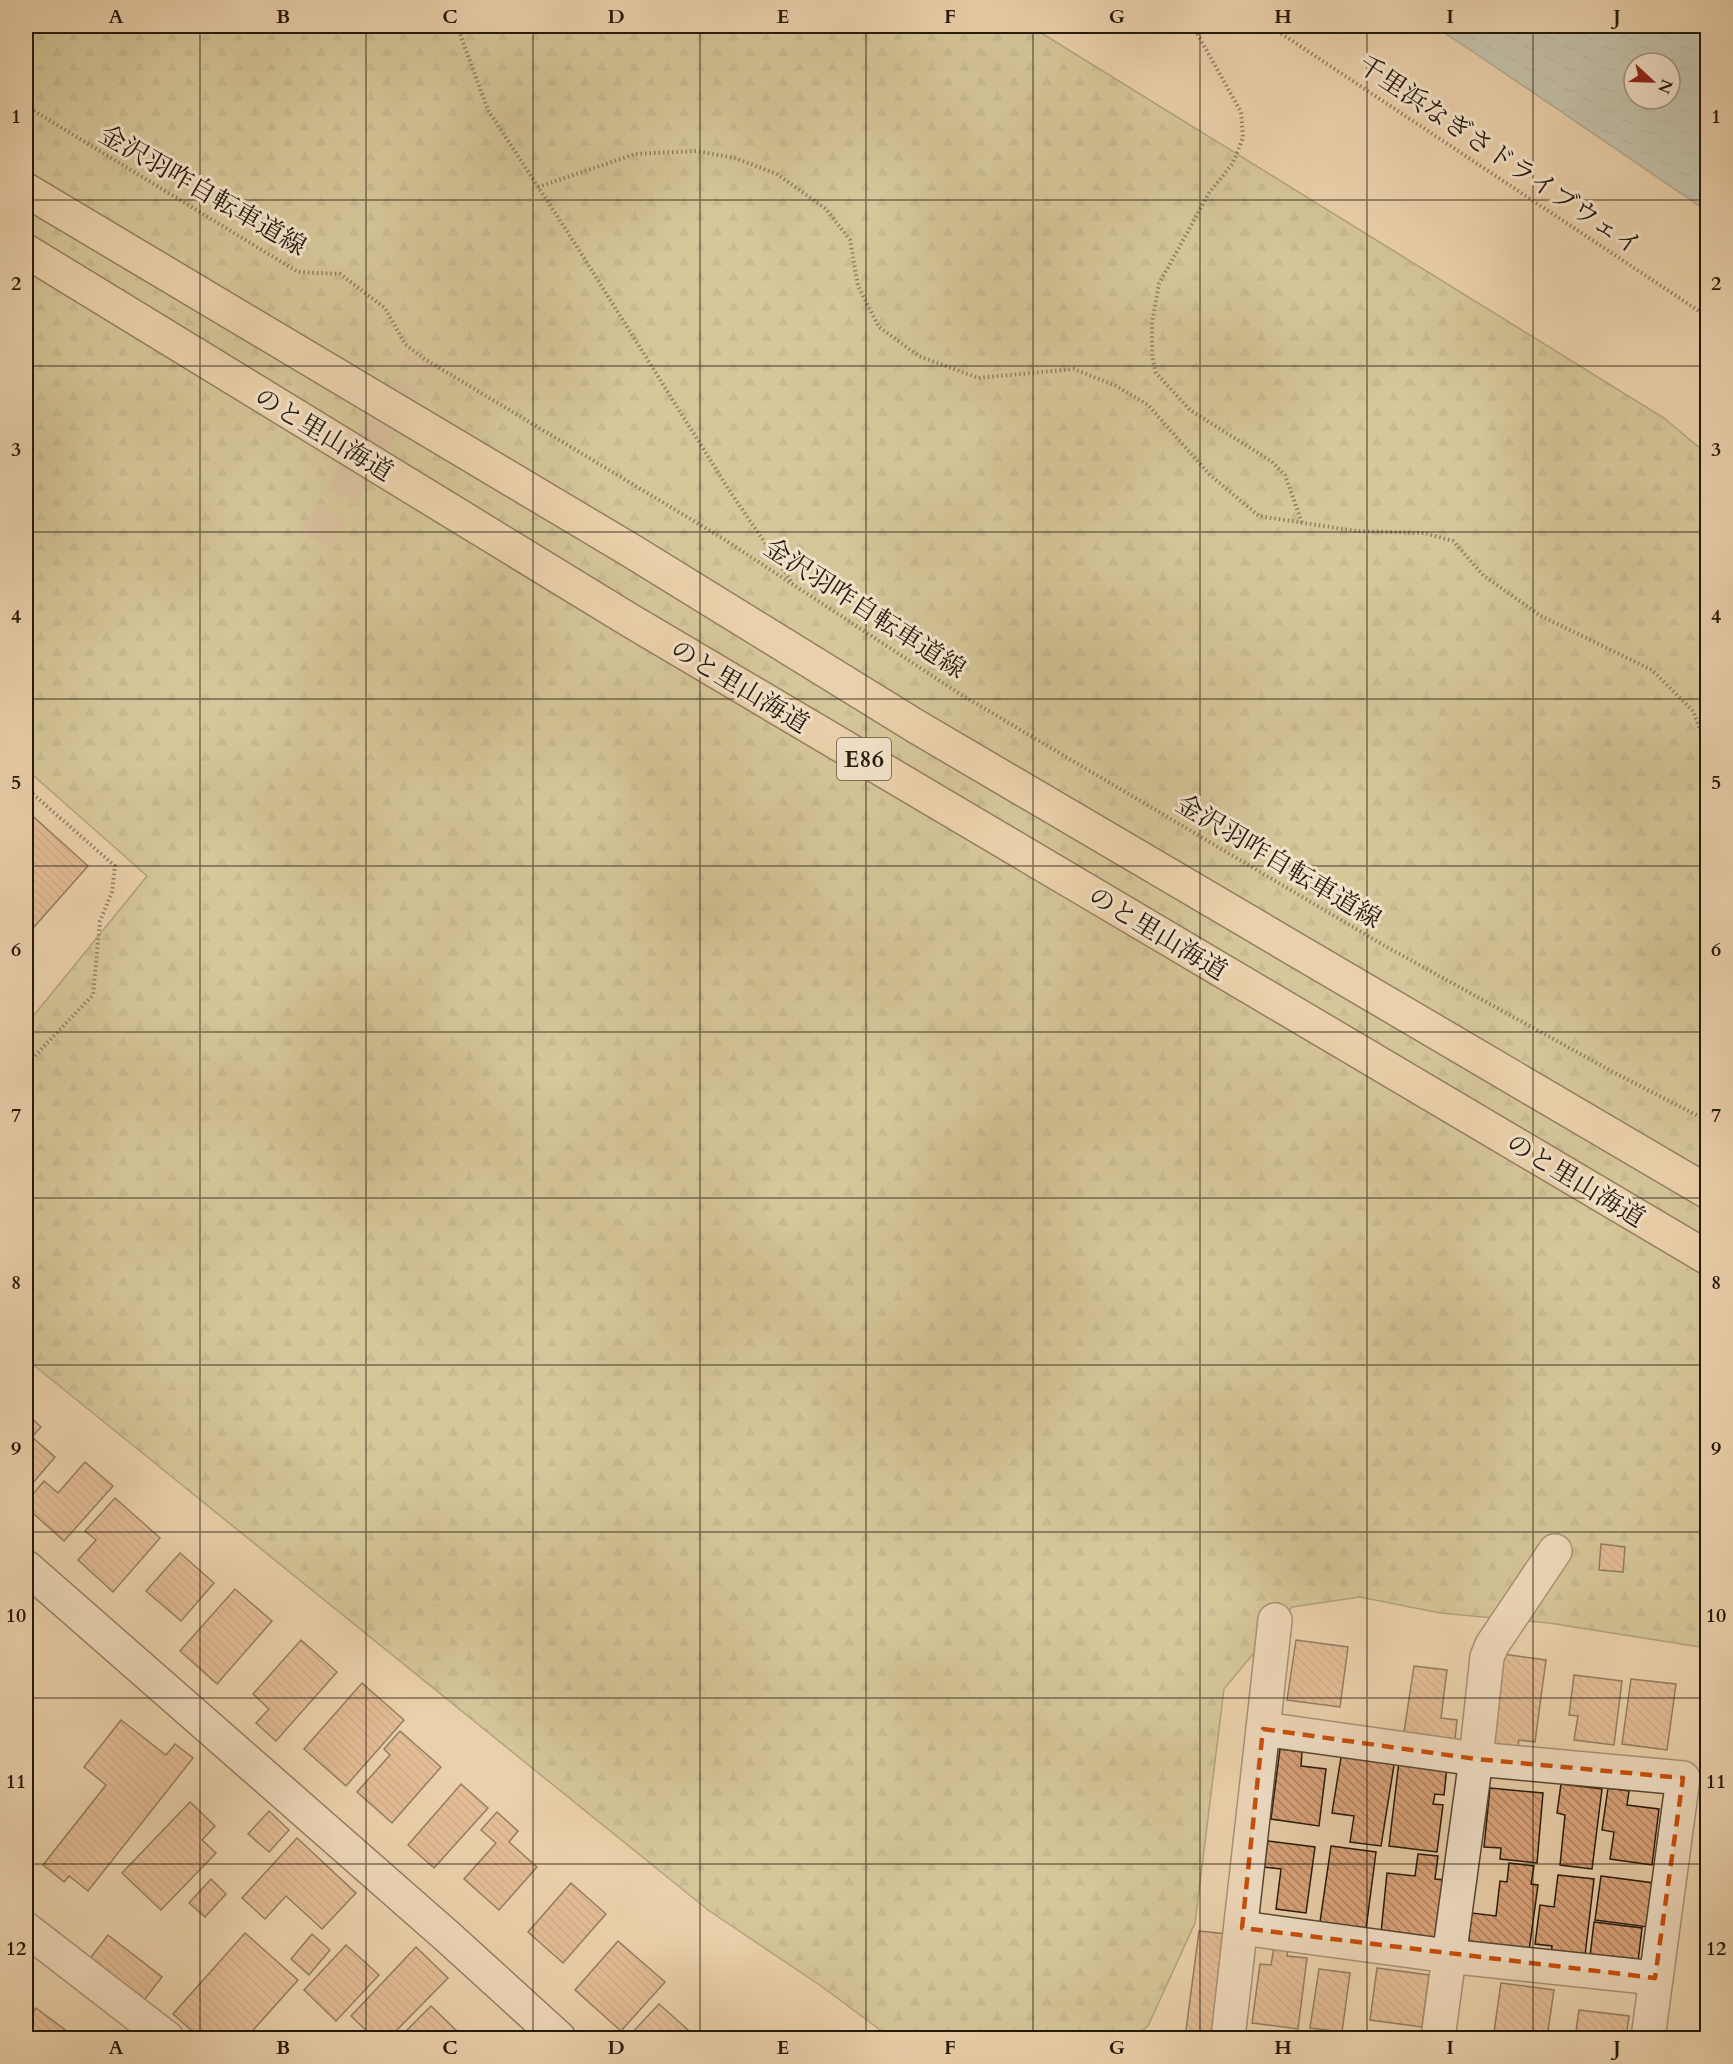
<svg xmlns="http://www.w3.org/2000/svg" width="1733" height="2064" font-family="Cardo,'Noto Serif JP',serif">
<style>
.forest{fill:url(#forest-firs);stroke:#716a49;stroke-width:1.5}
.water{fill:url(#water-ripples);stroke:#6d7771;stroke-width:1.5;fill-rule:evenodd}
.building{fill:url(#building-back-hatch);stroke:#261a0c;stroke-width:1.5}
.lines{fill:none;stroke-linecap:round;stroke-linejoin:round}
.street-tunnel{stroke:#c4ac8c;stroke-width:33;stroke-dasharray:33 16;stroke-linecap:butt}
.street-casing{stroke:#574834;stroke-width:36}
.secondary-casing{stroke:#261a0c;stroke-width:36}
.highway-casing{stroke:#261a0c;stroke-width:36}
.path{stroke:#261a0c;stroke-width:4;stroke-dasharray:1.5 3;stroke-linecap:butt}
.street{stroke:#f2e1c9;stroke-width:33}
.secondary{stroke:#f2e1c9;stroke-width:33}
.highway{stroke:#ebd1ac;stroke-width:33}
.marked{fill:none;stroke:#cb500c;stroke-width:4.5;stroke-dasharray:12 8;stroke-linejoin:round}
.grid{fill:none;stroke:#261a0c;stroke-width:1.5;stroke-opacity:0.55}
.labels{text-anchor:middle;stroke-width:6;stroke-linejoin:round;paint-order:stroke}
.shield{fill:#f2e1c9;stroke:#635645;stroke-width:1.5}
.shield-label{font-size:24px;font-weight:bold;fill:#261a0c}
.street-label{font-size:26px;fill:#261a0c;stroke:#f2e1c9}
.neatline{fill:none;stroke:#261a0c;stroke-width:2}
.grid-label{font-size:20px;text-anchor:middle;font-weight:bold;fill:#261a0c}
</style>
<defs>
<pattern id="forest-firs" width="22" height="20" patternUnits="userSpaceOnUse" patternTransform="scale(1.5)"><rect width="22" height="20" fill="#bcba86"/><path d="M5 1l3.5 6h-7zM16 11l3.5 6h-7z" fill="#a19f72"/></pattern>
<pattern id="water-ripples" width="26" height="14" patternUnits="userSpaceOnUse" patternTransform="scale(1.5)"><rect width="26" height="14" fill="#9cb5b4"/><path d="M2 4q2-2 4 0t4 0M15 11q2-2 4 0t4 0" fill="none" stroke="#869b9a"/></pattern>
<pattern id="building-back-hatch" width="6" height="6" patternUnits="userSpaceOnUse" patternTransform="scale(1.5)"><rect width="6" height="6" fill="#dba47c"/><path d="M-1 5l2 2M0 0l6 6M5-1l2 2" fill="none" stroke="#b18564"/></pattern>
</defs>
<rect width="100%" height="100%" fill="#ebd1ac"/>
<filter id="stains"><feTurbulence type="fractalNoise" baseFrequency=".00333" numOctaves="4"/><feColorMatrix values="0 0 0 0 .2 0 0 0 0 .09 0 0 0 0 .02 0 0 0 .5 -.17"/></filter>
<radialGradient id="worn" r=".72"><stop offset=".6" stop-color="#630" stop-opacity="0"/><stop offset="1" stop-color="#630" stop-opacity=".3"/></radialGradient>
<polygon class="forest" points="26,26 1030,26 1664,418 1707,454 1707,1648 1549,1623 1440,1613 1360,1597 1292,1607 1224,1689 1195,1923 1148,2026 1132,2038 891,2038 821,1986 708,1910 26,1359 26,1025 147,876 26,769"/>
<path class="water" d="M1434 26H1707V211L1469 49ZM1634 63H1670V99H1634Z"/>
<g class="building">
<polygon points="26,810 88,866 26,936"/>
<polygon points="26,1413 41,1427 32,1437 55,1457 26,1491"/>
<polygon points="85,1462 113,1486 64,1541 26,1507 26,1502 44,1481 58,1493"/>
<polygon points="115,1498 160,1538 113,1592 78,1560 96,1540 85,1531"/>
<polygon points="1601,1544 1625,1547 1623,1572 1599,1570"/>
<polygon points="180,1553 214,1583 181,1621 146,1591"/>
<polygon points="235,1589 272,1621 217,1684 180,1651"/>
<polygon points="301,1640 337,1672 276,1741 256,1723 269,1709 253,1694"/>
<polygon points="1296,1640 1348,1647 1340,1707 1287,1700"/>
<polygon points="1503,1654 1546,1660 1535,1742 1519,1740 1517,1752 1490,1748"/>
<polygon points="1414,1666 1447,1670 1441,1718 1457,1720 1455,1739 1404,1732"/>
<polygon points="1574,1675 1622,1681 1614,1745 1574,1740 1578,1716 1569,1715"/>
<polygon points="1631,1679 1676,1684 1667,1750 1622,1744"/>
<polygon points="362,1683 404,1720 346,1786 304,1749"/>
<polygon points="121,1720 166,1755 175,1744 193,1758 88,1891 69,1876 64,1882 43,1865 106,1785 84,1767"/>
<polygon points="400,1731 441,1767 392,1823 357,1792 390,1755 384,1749"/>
<polygon points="1280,1749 1302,1752 1301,1766 1326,1769 1319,1826 1271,1819"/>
<polygon points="1342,1751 1395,1759 1381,1846 1350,1842 1354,1816 1332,1813"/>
<polygon points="1399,1761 1447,1766 1444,1795 1435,1794 1433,1804 1443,1805 1437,1852 1389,1846"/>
<polygon points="461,1784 488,1808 434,1868 408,1845"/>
<polygon points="1561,1784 1602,1789 1592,1869 1560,1865 1565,1815 1557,1813"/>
<polygon points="1490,1788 1543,1793 1537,1863 1500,1859 1501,1848 1484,1847"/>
<polygon points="1608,1788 1629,1791 1627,1805 1659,1809 1652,1865 1610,1859 1614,1832 1602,1830"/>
<polygon points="190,1802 215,1826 202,1840 216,1853 161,1910 122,1873"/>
<polygon points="269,1811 289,1830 269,1852 248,1834"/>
<polygon points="497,1812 518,1831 509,1842 537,1867 499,1910 464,1879 496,1843 481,1830"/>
<polygon points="297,1838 356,1893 322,1929 286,1896 265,1919 242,1898"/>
<polygon points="1268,1841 1315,1847 1306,1913 1276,1909 1281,1869 1264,1867"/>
<polygon points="1331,1846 1376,1852 1366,1929 1320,1922"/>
<polygon points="1418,1854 1438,1856 1435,1879 1445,1880 1439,1939 1381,1933 1387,1873 1415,1876"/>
<polygon points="1509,1863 1534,1866 1531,1884 1538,1885 1529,1951 1468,1944 1472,1913 1496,1916 1500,1881 1507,1882"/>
<polygon points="1558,1875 1594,1879 1584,1964 1550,1960 1552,1946 1535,1944 1540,1905 1554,1907"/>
<polygon points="1601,1876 1654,1883 1648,1927 1595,1920"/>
<polygon points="211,1879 226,1894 205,1917 189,1903"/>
<polygon points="571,1883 606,1914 563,1963 528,1932"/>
<polygon points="1594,1922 1642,1928 1638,1962 1590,1956"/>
<polygon points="1199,1931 1227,1934 1214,2038 1185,2038"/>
<polygon points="245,1933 298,1980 246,2038 200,2038 173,2014"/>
<polygon points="312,1934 330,1950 309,1975 291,1959"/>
<polygon points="108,1935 162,1977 142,2003 88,1961"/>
<polygon points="618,1941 665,1982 621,2031 575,1990"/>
<polygon points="346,1945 379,1975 336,2021 304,1990"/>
<polygon points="416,1947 448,1978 389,2038 374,2038 351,2016"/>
<polygon points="1274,1947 1288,1949 1287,1956 1307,1958 1298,2029 1252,2023 1260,1964 1271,1965"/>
<polygon points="1377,1968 1429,1975 1422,2027 1370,2020"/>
<polygon points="1319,1969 1350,1973 1342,2032 1310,2028"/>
<polygon points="1501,1983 1554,1990 1547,2038 1494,2032"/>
<polygon points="659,2004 697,2038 627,2038"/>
<polygon points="431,2006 458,2032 451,2038 399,2038"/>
<polygon points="36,2008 76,2038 26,2038 26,2022"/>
<polygon points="1579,2010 1629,2016 1626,2038 1575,2038"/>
</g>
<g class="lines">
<polyline class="street-tunnel" points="316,539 423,358"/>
<g class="street-casing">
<g id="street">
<polyline points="1263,1729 1275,1620"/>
<polyline points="1242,1928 1448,1956 1655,1978"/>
<polyline points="26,1929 167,2038"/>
<polyline points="1228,2038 1263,1729 1476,1759 1683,1778 1648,2038"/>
<polyline points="1438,2038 1476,1759 1487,1657 1492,1645 1555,1551"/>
</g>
</g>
<g class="secondary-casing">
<polyline id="secondary" points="26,1567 448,1937 559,2038"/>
</g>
<g class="highway-casing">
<g id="highway">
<polyline points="26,190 630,550 917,727 1708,1192"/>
<polyline points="26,251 631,621 1708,1258"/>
</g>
</g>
<g class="path">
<polyline points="457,26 488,110 574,242 729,490 791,581"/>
<polyline points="1193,26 1241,112 1243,138 1233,163 1209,193 1159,284 1152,323 1152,356 1156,373 1190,410 1271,461 1285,475 1302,523"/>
<polyline points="1270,26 1708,317"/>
<polyline points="26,106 298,272 340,274 385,308 405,344 423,358 722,538 960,694 1385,946 1613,1072 1708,1121"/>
<polyline points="538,187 635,154 696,151 735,158 777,174 826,209 850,240 858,286 879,327 919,356 978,378 1074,369 1116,386 1148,405 1210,475 1259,516 1356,531 1425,533 1453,541 1484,576 1541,616 1652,670 1693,711 1708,750"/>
<polyline points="26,788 115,866 112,892 100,921 93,995 26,1065"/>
</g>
<use href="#street" class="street"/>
<use href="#secondary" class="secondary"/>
<use href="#highway" class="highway"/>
</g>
<path d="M0 0H1733V2064H0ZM1263 1729 1476 1759 1683 1778 1655 1978 1242 1928Z" fill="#ebd1ac" fill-opacity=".55" fill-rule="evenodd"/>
<path class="marked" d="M1263 1729 1476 1759 1683 1778 1655 1978 1242 1928Z"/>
<path class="grid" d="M200 26V2038M366 26V2038M533 26V2038M700 26V2038M866 26V2038M1033 26V2038M1200 26V2038M1367 26V2038M1533 26V2038M26 200H1708M26 366H1708M26 532H1708M26 699H1708M26 866H1708M26 1032H1708M26 1198H1708M26 1365H1708M26 1532H1708M26 1698H1708M26 1864H1708"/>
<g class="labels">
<rect class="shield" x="837" y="738" width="54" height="42" rx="4.5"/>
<g class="shield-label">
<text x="864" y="767">E86</text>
</g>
<g class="street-label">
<text transform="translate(1500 155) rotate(34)" y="9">千里浜なぎさドライブウェイ</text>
<text transform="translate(203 190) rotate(30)" y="9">金沢羽咋自転車道線</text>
<text transform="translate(324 434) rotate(31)" y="9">のと里山海道</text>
<text transform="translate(865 608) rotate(33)" y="9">金沢羽咋自転車道線</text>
<text transform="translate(740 686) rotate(31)" y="9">のと里山海道</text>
<text transform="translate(1279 861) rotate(31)" y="9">金沢羽咋自転車道線</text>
<text transform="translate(1158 933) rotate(31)" y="9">のと里山海道</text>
<text transform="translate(1576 1180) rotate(31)" y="9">のと里山海道</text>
</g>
</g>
<rect width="1733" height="2064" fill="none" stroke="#ebd1ac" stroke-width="66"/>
<g transform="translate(1652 81) rotate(112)"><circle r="28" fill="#f2e1c9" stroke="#a0917d" stroke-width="1.5"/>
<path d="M0-4.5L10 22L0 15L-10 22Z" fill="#8f2418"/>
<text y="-9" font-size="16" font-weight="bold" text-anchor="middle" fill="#261a0c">N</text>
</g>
<rect x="33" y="33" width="1667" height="1998" class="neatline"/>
<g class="grid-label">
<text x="116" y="23">A</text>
<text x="283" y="23">B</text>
<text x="450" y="23">C</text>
<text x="616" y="23">D</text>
<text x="783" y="23">E</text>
<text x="950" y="23">F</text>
<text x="1117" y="23">G</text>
<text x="1283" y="23">H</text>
<text x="1450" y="23">I</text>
<text x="1617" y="23">J</text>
<text x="16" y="123">1</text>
<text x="1716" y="123">1</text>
<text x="16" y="290">2</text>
<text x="1716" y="290">2</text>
<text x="16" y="456">3</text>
<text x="1716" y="456">3</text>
<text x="16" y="623">4</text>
<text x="1716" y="623">4</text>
<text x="16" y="789">5</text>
<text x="1716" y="789">5</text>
<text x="16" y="956">6</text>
<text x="1716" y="956">6</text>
<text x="16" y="1122">7</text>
<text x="1716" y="1122">7</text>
<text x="16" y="1289">8</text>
<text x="1716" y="1289">8</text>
<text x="16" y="1455">9</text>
<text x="1716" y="1455">9</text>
<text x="16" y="1622">10</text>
<text x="1716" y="1622">10</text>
<text x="16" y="1788">11</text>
<text x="1716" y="1788">11</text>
<text x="16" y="1955">12</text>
<text x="1716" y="1955">12</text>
<text x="116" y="2054">A</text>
<text x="283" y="2054">B</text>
<text x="450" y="2054">C</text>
<text x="616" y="2054">D</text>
<text x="783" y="2054">E</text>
<text x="950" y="2054">F</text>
<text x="1117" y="2054">G</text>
<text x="1283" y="2054">H</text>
<text x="1450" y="2054">I</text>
<text x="1617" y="2054">J</text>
</g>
<rect width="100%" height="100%" filter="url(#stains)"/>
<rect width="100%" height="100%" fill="url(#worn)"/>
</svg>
